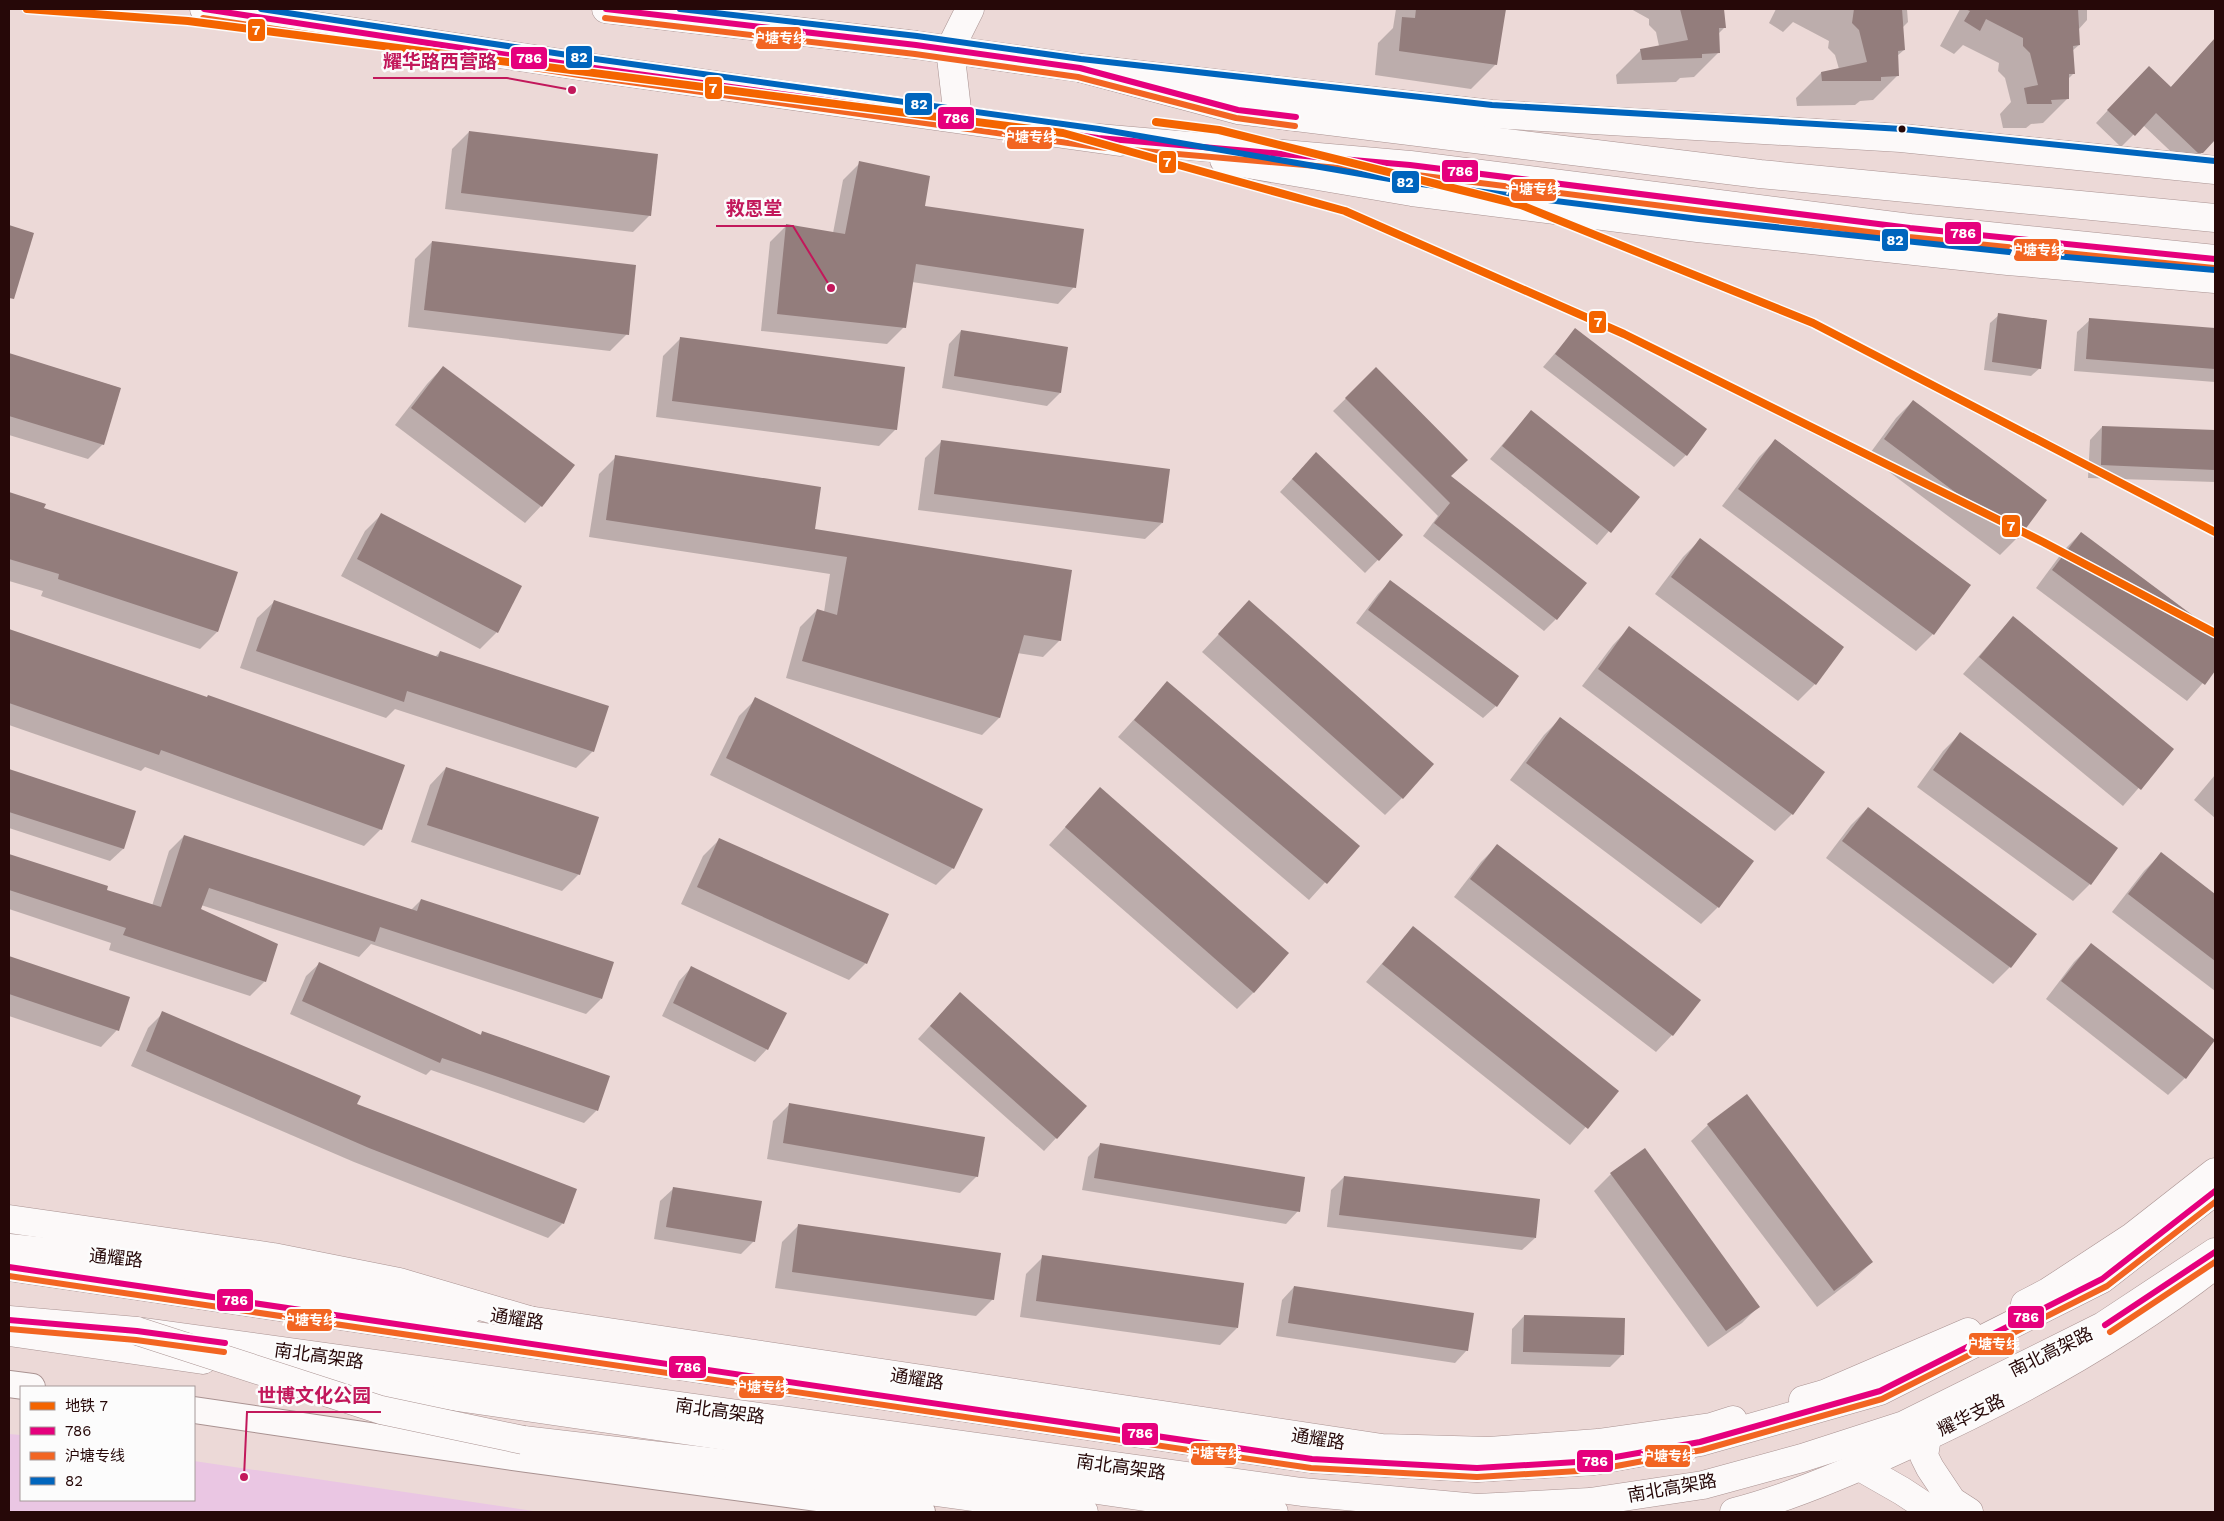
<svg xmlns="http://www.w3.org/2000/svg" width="2224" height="1521" font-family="'Work Sans','Noto Sans SC',sans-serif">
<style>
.green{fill:#eac6e3}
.shadow{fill:#0003}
.building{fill:#937d7c}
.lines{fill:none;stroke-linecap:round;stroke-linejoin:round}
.street-casing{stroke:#a99291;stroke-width:28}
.secondary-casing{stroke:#a99291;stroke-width:29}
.primary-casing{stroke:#a99291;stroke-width:29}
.highway-casing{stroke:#a99291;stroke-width:29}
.street{stroke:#fcf9f9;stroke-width:26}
.secondary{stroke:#fcf9f9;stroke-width:28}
.primary{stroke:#fcf9f9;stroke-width:28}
.highway{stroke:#fcf9f9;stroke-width:28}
.highway-bridge-casing{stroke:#a99291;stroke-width:29;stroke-linecap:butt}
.highway-bridge{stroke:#fcf9f9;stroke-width:28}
.bus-1-casing{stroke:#fcfcfc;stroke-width:10}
.bus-2-casing{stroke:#fcfcfc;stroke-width:10}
.bus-3-casing{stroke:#fcfcfc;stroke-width:10}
.bus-1{stroke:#e5007d;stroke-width:6}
.bus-2{stroke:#f26522;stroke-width:6}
.bus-3{stroke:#0065bd;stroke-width:6}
.metro-1-casing{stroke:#fcfcfc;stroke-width:11}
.metro-1{stroke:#f46400;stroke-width:8}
.bus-dot{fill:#260808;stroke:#fcfcfc;stroke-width:2}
.labels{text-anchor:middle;stroke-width:5;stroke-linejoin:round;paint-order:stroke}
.street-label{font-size:18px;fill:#260808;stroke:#fcfcfc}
.leader{fill:none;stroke:#c2185b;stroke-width:2}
.callout-dot{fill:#c2185b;stroke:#fcfcfc;stroke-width:2}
.callout-label{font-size:19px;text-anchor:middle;font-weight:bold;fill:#c2185b;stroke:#fcfcfc;stroke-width:5;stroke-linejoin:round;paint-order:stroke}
.line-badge{stroke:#fcfcfc;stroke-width:2}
.badge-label{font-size:14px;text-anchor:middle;font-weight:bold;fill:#fff}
</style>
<rect width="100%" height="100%" fill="#ecd9d7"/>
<polygon class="green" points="9,1434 21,1435 21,1500 194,1500 194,1461 540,1512 9,1512"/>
<g class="shadow">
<polygon points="1396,9 1504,9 1496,64 1471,89 1375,75 1378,43 1393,28"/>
<polygon points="1631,9 1723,9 1724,28 1718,34 1718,53 1694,77 1680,78 1676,82 1617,84 1616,75 1641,50 1659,46 1656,32 1649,25 1649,19"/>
<polygon points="1776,9 1907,9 1908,22 1902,28 1904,50 1897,56 1898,75 1873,100 1860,101 1855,105 1797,106 1796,98 1821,73 1839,69 1835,55 1828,48 1829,41 1793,22 1783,32 1769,23"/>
<polygon points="1960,9 2087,9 2087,20 2078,30 2079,45 2072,51 2074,73 2068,79 2068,98 2043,123 2031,124 2026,128 2003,128 2000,114 2011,102 2005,78 1998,71 1999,63 1963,45 1954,54 1940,46"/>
<polygon points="2215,39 2215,139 2190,165 2185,165 2143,125 2121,147 2096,123 2136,80 2170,88"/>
<polygon points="469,132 650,215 633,232 445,209 452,149"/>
<polygon points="860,163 923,207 1074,287 1058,304 912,282 904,327 887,344 761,331 770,242 787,225 833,233 843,180"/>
<polygon points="9,227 32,234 15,292 9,298"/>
<polygon points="432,242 627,334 610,351 408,327 415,259"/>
<polygon points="1999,315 2040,368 2031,376 1984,370 1990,323"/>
<polygon points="2090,320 2215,329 2215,382 2074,371 2077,332"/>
<polygon points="1575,330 1686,455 1674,467 1543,367"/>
<polygon points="961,331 1067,348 1060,393 1047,406 942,388 949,344"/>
<polygon points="680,339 896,429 879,446 656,417 663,356"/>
<polygon points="9,354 120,388 103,444 88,459 9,435"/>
<polygon points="443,367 541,506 525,523 395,425 427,384"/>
<polygon points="1376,369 1449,476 1556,619 1544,631 1423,536 1438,516 1333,411"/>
<polygon points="1913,401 2017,538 2000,555 1868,456 1896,418"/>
<polygon points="1531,411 1638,497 1597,545 1490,459"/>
<polygon points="2102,427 2215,431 2215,482 2088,478 2090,440"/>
<polygon points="1776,440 1969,585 1933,634 1916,651 1722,506 1759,457"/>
<polygon points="942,441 1162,523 1145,539 918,510 925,458"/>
<polygon points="616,457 1060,640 1043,657 1017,653 999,718 982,735 786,678 800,627 817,610 824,612 830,574 589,537 599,474"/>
<polygon points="1303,467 1402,535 1365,573 1280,492"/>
<polygon points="9,494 44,505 43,509 236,573 217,632 200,649 41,596 43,591 9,581"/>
<polygon points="382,514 497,632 480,649 341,576 365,531"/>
<polygon points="2081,533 2215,634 2215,669 2187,701 2036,588 2064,550"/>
<polygon points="1700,540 1843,647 1815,684 1798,701 1655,594 1683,557"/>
<polygon points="1390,582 1496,706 1483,718 1356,623 1378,594"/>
<polygon points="274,602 435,657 440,652 593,751 576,768 395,709 386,718 240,668 257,618"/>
<polygon points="1249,602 1402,798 1385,815 1202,652"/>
<polygon points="2013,617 2169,753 2123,806 1963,674"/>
<polygon points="1629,628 1792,814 1775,831 1582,686 1613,645"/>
<polygon points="9,630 206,698 381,829 364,846 145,767 141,771 9,725"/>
<polygon points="1167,683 1358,846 1309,900 1118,737"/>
<polygon points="756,699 953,868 936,885 710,775 739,716"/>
<polygon points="1561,718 1718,907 1701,924 1510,780 1544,735"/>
<polygon points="1960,734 2090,884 2073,901 1917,787 1943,751"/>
<polygon points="446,768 579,874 562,891 411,842 430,785"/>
<polygon points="9,770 135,812 123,849 110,861 9,828"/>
<polygon points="2215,775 2215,818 2194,800"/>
<polygon points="1100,789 1254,992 1237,1009 1049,845"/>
<polygon points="1868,808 2010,967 1993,984 1826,858 1851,825"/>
<polygon points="184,836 411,910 421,900 601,999 586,1014 371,944 359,957 201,905 199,910 265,981 250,996 109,950 111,943 9,909 9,855 107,887 106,891 152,906 169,851"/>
<polygon points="720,839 866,963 849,980 681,904 703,856"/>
<polygon points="1498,845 1672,1035 1656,1052 1454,897 1481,862"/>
<polygon points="2161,854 2215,896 2215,991 2112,912 2144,871"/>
<polygon points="1413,927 1617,1091 1570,1145 1366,982"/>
<polygon points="2091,945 2214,1041 2185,1078 2168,1095 2046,999 2074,962"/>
<polygon points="9,957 128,998 117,1030 101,1047 9,1016"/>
<polygon points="319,964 480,1035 483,1032 608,1076 596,1111 584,1123 431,1070 426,1075 290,1014 306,976"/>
<polygon points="691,968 767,1049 755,1062 662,1016 679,981"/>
<polygon points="948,1006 1086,1106 1044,1151 918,1039"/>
<polygon points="163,1013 356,1105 563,1223 548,1238 354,1162 131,1066 148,1028"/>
<polygon points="790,1104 977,1176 960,1193 767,1159 773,1121"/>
<polygon points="1708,1125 1872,1262 1855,1278 1817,1307 1691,1141"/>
<polygon points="1101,1144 1298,1211 1286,1224 1082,1190 1088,1157"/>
<polygon points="1611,1174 1759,1306 1742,1323 1708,1347 1594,1191"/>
<polygon points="1344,1177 1535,1238 1522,1250 1327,1227 1331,1190"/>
<polygon points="673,1189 754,1241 741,1254 654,1239 660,1201"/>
<polygon points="798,1226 993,1299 976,1316 775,1288 782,1242"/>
<polygon points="1043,1257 1237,1328 1220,1345 1020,1317 1026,1274"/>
<polygon points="1294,1287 1467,1350 1455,1363 1276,1336 1282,1300"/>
<polygon points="1524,1316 1623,1354 1610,1367 1511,1364 1512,1329"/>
</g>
<g class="building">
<polygon points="1416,9 1506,9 1497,65 1399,51 1402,17 1415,18"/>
<polygon points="1680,9 1724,9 1726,28 1719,28 1720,53 1702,54 1702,58 1642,60 1640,49 1688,40"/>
<polygon points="1854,9 1902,9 1905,50 1898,51 1899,76 1881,77 1881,81 1822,81 1821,72 1867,62 1859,30 1852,23"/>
<polygon points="1965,9 2078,9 2080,45 2073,46 2075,74 2069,74 2069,99 2051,100 2052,104 2027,104 2024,88 2038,85 2030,53 2023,46 2023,38 1986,19 1980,31 1964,21 1970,11"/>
<polygon points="2215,38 2215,140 2203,153 2198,153 2156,113 2135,136 2107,110 2149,66 2171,87"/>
<polygon points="469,131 658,154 651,216 461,193"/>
<polygon points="859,161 930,176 925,206 1084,229 1076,288 916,264 906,328 777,314 786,224 845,234"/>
<polygon points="9,225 34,233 14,299 9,298"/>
<polygon points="432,241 636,265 629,335 424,310"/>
<polygon points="1998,313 2047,320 2041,369 1992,362"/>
<polygon points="2089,318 2215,328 2215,369 2086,359"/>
<polygon points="1575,328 1707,429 1687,456 1555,354"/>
<polygon points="961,330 1068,347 1061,393 954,376"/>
<polygon points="680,337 905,367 897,430 672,401"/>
<polygon points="9,353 121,388 104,445 9,416"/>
<polygon points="443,366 575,465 542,507 411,408"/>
<polygon points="1376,367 1468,460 1451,476 1587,583 1557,620 1434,523 1450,503 1345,398"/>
<polygon points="1913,400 2047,500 2018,539 1884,439"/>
<polygon points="1531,410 1640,497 1611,533 1502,446"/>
<polygon points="2102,426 2215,430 2215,470 2101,465"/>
<polygon points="1775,439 1971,585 1934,635 1738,489"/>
<polygon points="941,440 1170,469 1163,523 934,494"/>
<polygon points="1316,452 1403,535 1379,561 1292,479"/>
<polygon points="615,455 821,487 815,529 1072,570 1061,641 1024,635 1000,718 802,661 817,609 837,615 847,557 606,520"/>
<polygon points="9,492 46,504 44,508 238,572 218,632 58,579 59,574 9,559"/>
<polygon points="381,513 522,586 498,633 357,559"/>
<polygon points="2081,532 2215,632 2215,671 2205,685 2052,570"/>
<polygon points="1700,538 1844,647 1816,685 1671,577"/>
<polygon points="1390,580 1519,676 1497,707 1368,610"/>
<polygon points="274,600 438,657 440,651 609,706 594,752 407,691 404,702 256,651"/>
<polygon points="1249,600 1434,764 1403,799 1218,634"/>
<polygon points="2013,616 2174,749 2141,790 1979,657"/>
<polygon points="1629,626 1825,772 1793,815 1598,669"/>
<polygon points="9,629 207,697 208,695 405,765 382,830 161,750 159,755 9,703"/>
<polygon points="1167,681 1360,846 1327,884 1134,720"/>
<polygon points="755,697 983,809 954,869 726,758"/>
<polygon points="1560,717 1754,861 1719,908 1526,763"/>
<polygon points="1960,732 2118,848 2091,885 1933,770"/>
<polygon points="446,767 599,817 580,875 427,825"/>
<polygon points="9,769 136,811 124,849 9,812"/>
<polygon points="1100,787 1289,953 1254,993 1065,827"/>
<polygon points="1868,807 2037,934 2011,968 1842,841"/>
<polygon points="184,835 417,911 421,899 614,962 602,999 380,927 375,942 209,888 201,909 278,944 266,982 123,935 126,928 9,890 9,854 108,886 107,890 161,907"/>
<polygon points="719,838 889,914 867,964 697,887"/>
<polygon points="1497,844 1701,1000 1673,1036 1470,879"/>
<polygon points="2161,852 2215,894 2215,961 2128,894"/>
<polygon points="1413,926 1619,1091 1588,1129 1382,964"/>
<polygon points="2091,943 2215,1040 2186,1079 2061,981"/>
<polygon points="9,956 130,997 119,1031 9,994"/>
<polygon points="319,962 481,1035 482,1031 610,1076 598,1111 442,1058 440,1063 302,1001"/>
<polygon points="691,966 787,1013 768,1050 673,1003"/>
<polygon points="960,992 1087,1106 1057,1139 930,1026"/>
<polygon points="162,1011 361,1096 357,1104 577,1189 564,1224 369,1148 146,1051"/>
<polygon points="1747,1094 1873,1262 1834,1291 1707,1124"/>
<polygon points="789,1103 985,1137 978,1177 783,1143"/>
<polygon points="1100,1143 1305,1177 1300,1212 1094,1178"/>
<polygon points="1645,1148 1760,1307 1726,1331 1610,1173"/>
<polygon points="1344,1176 1540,1199 1536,1238 1339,1215"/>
<polygon points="673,1187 762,1201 755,1242 666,1227"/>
<polygon points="798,1224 1001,1253 994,1300 792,1272"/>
<polygon points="1042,1255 1244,1283 1238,1328 1036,1301"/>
<polygon points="1294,1286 1474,1313 1468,1351 1288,1323"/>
<polygon points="1524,1315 1625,1318 1624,1355 1523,1352"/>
</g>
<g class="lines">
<g class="street-casing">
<g id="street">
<polyline points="9,1384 32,1387"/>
<polyline points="194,1410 526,1459 922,1512"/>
</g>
</g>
<g class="secondary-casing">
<g id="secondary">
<polyline points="958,118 950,49 970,9"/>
<polyline points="9,1248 157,1263 468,1311"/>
<polyline points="2025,1304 2048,1292 2132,1237 2215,1172"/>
<polyline points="508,1317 1382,1448 1489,1451 1598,1443 1711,1427 1733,1420"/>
<polyline points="9,1332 203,1360"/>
<polyline points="292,1373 1166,1500 1274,1512"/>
<polyline points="1803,1400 1824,1394 1968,1332"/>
<polyline points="1927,1437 1924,1456 1930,1468 1952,1501 1969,1512"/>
<polyline points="1860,1467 1902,1491 1934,1512"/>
<path d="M1734 1512C1790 1498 1854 1470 1906 1446 2016 1396 2120 1339 2215 1265"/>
</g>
</g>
<g class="primary-casing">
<g id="primary">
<polyline points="204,9 580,66 1120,142"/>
<polyline points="606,9 916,45 1080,68 1491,114 1901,138 2215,170"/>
<polyline points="1224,160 1412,192 1698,228 2008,261 2215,279"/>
</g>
</g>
<g class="highway-casing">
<g id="highway">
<polyline points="1080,68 1238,110 1760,174 2215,218"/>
<polyline points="1098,138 1410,165 1910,228 2215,259"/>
<polyline points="9,1219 273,1257 399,1282 532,1321"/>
<polyline points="9,1267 1312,1459 1477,1468 1593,1461 1700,1442 1880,1391 2102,1279 2215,1191"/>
<polyline points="9,1320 137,1331 1302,1492 1477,1508 1590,1502 1703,1485 1802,1458 1904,1425 2103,1326 2215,1252"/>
<polyline points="523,1440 754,1467 1084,1512"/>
</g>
</g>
<use href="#street" class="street"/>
<use href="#secondary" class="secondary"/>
<use href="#primary" class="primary"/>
<use href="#highway" class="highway"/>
<g class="highway-bridge-casing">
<polyline id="highway-bridge" points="137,1331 381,1410 523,1440"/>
</g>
<use href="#highway-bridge" class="highway-bridge"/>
<g class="bus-1-casing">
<g id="bus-1">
<polyline points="204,9 580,66 1098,138 1410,165 1910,228 2215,259"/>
<polyline points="606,9 916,45 1080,68 1238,110 1296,117"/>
<polyline points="9,1267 1312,1459 1477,1468 1593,1461 1700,1442 1880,1391 2102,1279 2215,1191"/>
<polyline points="9,1320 137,1331 225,1343"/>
<polyline points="2105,1325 2215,1252"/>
</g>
</g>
<g class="bus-2-casing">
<g id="bus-2">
<polyline points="203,18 579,75 1097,147 1409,174 1909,237 2214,268"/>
<polyline points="605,18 915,54 1078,77 1236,118 1295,126"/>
<polyline points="9,1276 1311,1468 1477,1477 1595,1470 1702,1450 1882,1399 2107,1286 2215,1202"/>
<polyline points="9,1329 136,1340 224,1352"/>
<polyline points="2110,1332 2215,1262"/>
</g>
</g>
<g class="bus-3-casing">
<g id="bus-3">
<polyline points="261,9 581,57 1099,129 1413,183 1699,219 2009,252 2215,270"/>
<polyline points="680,9 917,36 1081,59 1492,105 1902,129 2215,161"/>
</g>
</g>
<use href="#bus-1" class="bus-1"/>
<use href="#bus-2" class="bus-2"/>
<use href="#bus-3" class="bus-3"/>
<g class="metro-1-casing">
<g id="metro-1">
<polyline points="27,9 188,21 1063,133 1345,211 1624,334 2043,542 2215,633"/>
<polyline points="1156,122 1219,130 1521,205 1813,323 2215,532"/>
</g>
</g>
<use href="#metro-1" class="metro-1"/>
</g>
<circle class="bus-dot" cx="1902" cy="129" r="4.5"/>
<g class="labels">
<g class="street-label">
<text transform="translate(116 1258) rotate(6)" y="6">通耀路</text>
<text transform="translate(517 1319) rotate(9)" y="6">通耀路</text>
<text transform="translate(2051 1352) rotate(-26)" y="6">南北高架路</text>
<text transform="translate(319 1356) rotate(8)" y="6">南北高架路</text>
<text transform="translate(917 1379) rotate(9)" y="6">通耀路</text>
<text transform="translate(720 1411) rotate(8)" y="6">南北高架路</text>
<text transform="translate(1971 1415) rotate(-26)" y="6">耀华支路</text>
<text transform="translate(1318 1439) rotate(9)" y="6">通耀路</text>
<text transform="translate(1121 1467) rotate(8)" y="6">南北高架路</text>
<text transform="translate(1672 1488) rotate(-10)" y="6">南北高架路</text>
</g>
</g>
<path class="leader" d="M572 90L507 78H373M831 288L793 226H716M244 1477L247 1412H381"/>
<g class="callout-dot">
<circle cx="572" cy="90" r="5"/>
<circle cx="831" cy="288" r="5"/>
<circle cx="244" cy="1477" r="5"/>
</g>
<g class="callout-label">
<text x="440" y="68">耀华路西营路</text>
<text x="754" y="215">救恩堂</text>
<text x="314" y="1402">世博文化公园</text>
</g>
<g class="line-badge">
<rect x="247" y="18" width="19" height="24" rx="5" fill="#f46400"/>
<rect x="755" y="26" width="47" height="24" rx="5" fill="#f26522"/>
<rect x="565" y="45" width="28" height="24" rx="5" fill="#0065bd"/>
<rect x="510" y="46" width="38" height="24" rx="5" fill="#e5007d"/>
<rect x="704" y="76" width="19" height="24" rx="5" fill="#f46400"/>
<rect x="904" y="92" width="29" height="24" rx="5" fill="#0065bd"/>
<rect x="937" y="106" width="38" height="24" rx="5" fill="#e5007d"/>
<rect x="1006" y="126" width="47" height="24" rx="5" fill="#f26522"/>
<rect x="1158" y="150" width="19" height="24" rx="5" fill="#f46400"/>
<rect x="1441" y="159" width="38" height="24" rx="5" fill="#e5007d"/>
<rect x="1391" y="170" width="29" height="24" rx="5" fill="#0065bd"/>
<rect x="1510" y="178" width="47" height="24" rx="5" fill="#f26522"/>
<rect x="1944" y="221" width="38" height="24" rx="5" fill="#e5007d"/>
<rect x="1881" y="228" width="28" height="24" rx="5" fill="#0065bd"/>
<rect x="2013" y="238" width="47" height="24" rx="5" fill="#f26522"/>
<rect x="1588" y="310" width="19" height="24" rx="5" fill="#f46400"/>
<rect x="2001" y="514" width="20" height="24" rx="5" fill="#f46400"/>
<rect x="216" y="1288" width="38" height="24" rx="5" fill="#e5007d"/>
<rect x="2007" y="1305" width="38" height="24" rx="5" fill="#e5007d"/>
<rect x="286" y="1308" width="47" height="24" rx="5" fill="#f26522"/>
<rect x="1968" y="1332" width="47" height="24" rx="5" fill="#f26522"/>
<rect x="668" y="1355" width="39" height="24" rx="5" fill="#e5007d"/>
<rect x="738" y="1375" width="47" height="24" rx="5" fill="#f26522"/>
<rect x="1121" y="1422" width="38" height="24" rx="5" fill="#e5007d"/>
<rect x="1190" y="1442" width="47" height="24" rx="5" fill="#f26522"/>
<rect x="1644" y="1444" width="47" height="24" rx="5" fill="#f26522"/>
<rect x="1576" y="1449" width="38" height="24" rx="5" fill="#e5007d"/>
</g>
<g class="badge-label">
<text x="256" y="35">7</text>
<text x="779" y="43">沪塘专线</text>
<text x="579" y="62">82</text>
<text x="529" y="63">786</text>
<text x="713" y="93">7</text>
<text x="919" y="109">82</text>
<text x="956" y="123">786</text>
<text x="1029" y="142">沪塘专线</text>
<text x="1167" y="167">7</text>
<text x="1460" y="176">786</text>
<text x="1405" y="187">82</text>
<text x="1533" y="194">沪塘专线</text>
<text x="1963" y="238">786</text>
<text x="1895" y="245">82</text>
<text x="2037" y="255">沪塘专线</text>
<text x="1598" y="327">7</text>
<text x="2011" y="531">7</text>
<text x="235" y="1305">786</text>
<text x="2026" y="1322">786</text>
<text x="309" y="1325">沪塘专线</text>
<text x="1992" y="1349">沪塘专线</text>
<text x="688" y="1372">786</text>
<text x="761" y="1392">沪塘专线</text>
<text x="1140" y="1438">786</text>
<text x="1214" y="1458">沪塘专线</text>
<text x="1668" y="1461">沪塘专线</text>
<text x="1595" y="1466">786</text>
</g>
<rect width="2224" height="1521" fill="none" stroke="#260808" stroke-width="20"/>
<rect x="20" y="1386" width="175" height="115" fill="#fcfcfc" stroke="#a69a9a"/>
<rect x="30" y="1402" width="25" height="8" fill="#f46400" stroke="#a69a9a"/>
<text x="65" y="1411" font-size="15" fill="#260808">地铁 7</text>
<rect x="30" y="1427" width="25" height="8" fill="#e5007d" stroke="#a69a9a"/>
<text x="65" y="1436" font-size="15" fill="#260808">786</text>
<rect x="30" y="1452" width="25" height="8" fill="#f26522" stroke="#a69a9a"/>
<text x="65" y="1461" font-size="15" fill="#260808">沪塘专线</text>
<rect x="30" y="1477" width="25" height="8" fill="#0065bd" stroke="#a69a9a"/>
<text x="65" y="1486" font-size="15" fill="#260808">82</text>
</svg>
